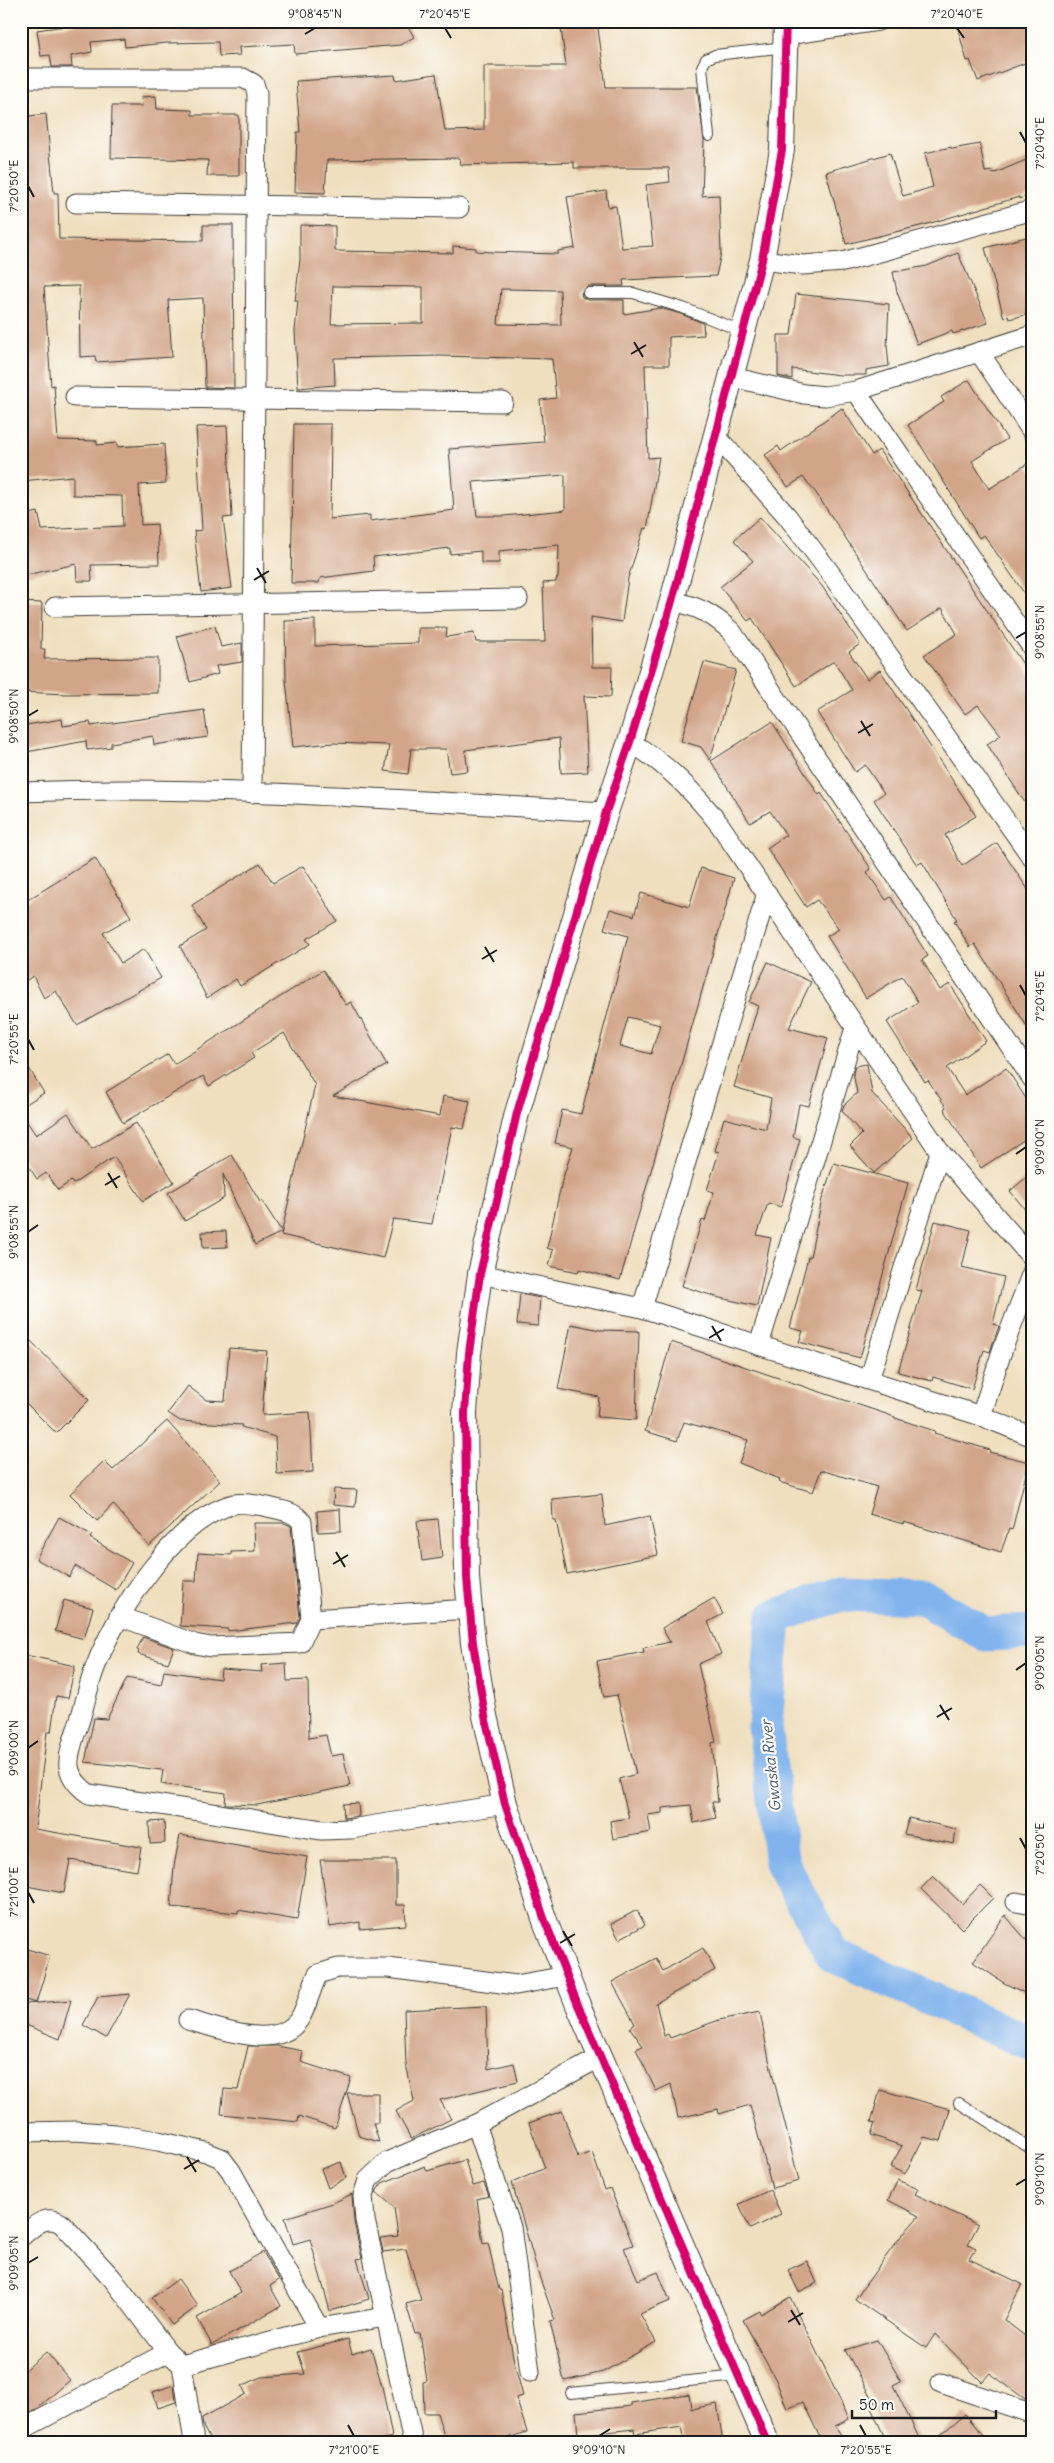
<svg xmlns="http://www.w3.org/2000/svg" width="1054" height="2463" font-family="Delius,sans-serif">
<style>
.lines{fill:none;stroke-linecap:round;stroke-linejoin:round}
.river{stroke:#80b3ed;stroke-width:35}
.building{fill:#d2a589;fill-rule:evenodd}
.service-casing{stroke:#3c3934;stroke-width:12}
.minor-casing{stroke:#3c3934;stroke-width:21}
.tertiary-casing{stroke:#3c3934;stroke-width:26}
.service{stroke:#fff;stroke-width:10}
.minor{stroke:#fff;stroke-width:19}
.tertiary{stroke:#fff;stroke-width:24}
.cycleway-casing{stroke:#fdfcf7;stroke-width:11}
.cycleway{stroke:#d6006c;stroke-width:8}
.ticks{fill:none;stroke:#1c1c1c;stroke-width:2}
.labels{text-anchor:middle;stroke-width:4.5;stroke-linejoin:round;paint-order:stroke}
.water-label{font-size:15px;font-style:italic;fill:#445870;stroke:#fdfcf7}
.neatline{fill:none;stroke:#1c1c1c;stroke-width:2}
.ticks-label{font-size:12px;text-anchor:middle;fill:#1c1c1c}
</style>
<rect width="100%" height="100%" fill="#fdfcf7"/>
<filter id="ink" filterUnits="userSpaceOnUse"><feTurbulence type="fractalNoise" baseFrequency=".02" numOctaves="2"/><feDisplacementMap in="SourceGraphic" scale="10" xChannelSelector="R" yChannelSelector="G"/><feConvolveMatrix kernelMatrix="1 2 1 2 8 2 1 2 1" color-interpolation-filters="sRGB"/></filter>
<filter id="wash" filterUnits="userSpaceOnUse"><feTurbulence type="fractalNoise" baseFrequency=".0096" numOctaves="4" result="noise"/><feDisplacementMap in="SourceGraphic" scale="20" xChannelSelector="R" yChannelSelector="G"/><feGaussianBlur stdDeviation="1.12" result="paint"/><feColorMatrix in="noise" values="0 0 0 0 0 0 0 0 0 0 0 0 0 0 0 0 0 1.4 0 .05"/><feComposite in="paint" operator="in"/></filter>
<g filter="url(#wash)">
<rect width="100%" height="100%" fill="#f0dfbf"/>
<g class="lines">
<polyline class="river" points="1033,1632 985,1634 922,1597 841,1594 774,1617 765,1726 782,1865 833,1955 1033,2045"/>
</g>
<g id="blocks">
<g class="building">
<polygon points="101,21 405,21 414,37 400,45 295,54 294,44 239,47 240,55 219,56 218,42 167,43 125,47 124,39 91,42 92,52 71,56 72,67 52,67 50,55 41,56 37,30"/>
<path d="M560 21H597L606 87H697L704 140 702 196 719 195 721 253 716 276 623 280 624 286H588L581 293 582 297 588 300H624V314L660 308 681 314 703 323 704 335 669 337V365H645L648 458 659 457 647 529 644 528 628 578 622 622 591 617 592 667H612L611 697 584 696 588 772 561 773 559 738 465 750 468 771 450 773 446 749H411L408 774 385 771 389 745 333 743 293 747 286 680 285 621 315 620V646L418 643V628H447L446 637 474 633 476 642H545L543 583 556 582V579L558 578 559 545 499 551V563H481V551L450 554V548L373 557 374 571 320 578 319 583H291L294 424H331L330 519 370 515V521L454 510 449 449 544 442 540 400 556 398 552 359 440 356 334 358 335 385 298 388 295 331 298 301H295L300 260V225L335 226V251L453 253V246L476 248V251L492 252 558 254V251L575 248 567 197 606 191 608 207 616 206 622 248 653 246 646 185 670 182 669 168H574V162L461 165 460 158 327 160 325 193 295 192 297 132H300L296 81 395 75 396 80 436 74 445 131 484 130V66H566ZM333 286 423 287V323L331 324ZM501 289 560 290 561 325 498 324ZM565 475V510L504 516H477L473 482Z"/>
<polygon points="972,21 1033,21 1033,60 978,81 970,60 967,61 957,26"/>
<polygon points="156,96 157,109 192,110 192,115 239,115 239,176 207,176 208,160 111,158 112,106 142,106 141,97"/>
<polygon points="46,114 54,193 58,193 59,239 203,241 203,225 233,225 234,388 205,387 203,298 168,300 172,357 96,362 95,356 80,357 79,286 44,287 51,386 54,385 58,440 97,441 97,445 117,443 117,447 164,444 166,483 139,485 141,525 157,524 159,564 91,565 92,581 77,581 76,564 21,576 21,516 38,512 42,530 123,526 122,496 73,495 73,476 21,481 21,193 23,193 21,117"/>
<polygon points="980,144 985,172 992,171 993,174 1033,157 1033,193 1019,199 1019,197 924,225 846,244 826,172 890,153 903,196 933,187 925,153 951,147 952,149"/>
<polygon points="1033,235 1033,313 1009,319 1008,316 1004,318 985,248"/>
<polygon points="958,253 988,323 953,334 952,331 917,344 897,292 893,272 927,266"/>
<polygon points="796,294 889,304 887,346 889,366 866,370 866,375 840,375 792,369 792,379 778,376 778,335 791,335"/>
<polygon points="969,380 1007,439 972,461 989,489 1027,464 1033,473 1033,606 984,535 979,538 908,425 944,402 941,397"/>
<polygon points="842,408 872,455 879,450 1033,679 1033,815 987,744 1001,735 978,705 965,714 924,655 957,634 942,608 907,631 816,493 803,477 788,487 765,455 778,446 781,451"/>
<polygon points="227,426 232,517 223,518 232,588 201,592 194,531 202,530 196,427"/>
<polygon points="760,517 822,586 860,644 849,652 867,679 880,670 976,816 945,835 962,866 997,843 1033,897 1033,1036 975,944 970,947 954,921 957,920 922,862 917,865 874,800 884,793 865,765 855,772 817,712 852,690 834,661 796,686 752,618 748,621 720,587 753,561 734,540"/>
<polygon points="21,602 42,603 41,649 45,649 44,659 158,658 158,693 66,694 21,692"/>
<polygon points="215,626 221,647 242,643 242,662 216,666 218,674 190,682 177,636"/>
<polygon points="704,662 736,670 710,760 701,747 681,741"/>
<polygon points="204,710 208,737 154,745 153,736 111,743 111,747 87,750 86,741 21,753 21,726 62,719 63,726 90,722 91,726"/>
<polygon points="772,722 819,795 821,793 871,869 867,872 886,900 891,897 928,956 922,960 940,990 950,984 986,1041 947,1068 965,1095 1006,1068 1033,1109 1033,1134 981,1168 944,1109 946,1107 928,1080 925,1082 887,1022 918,1002 902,976 866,998 827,936 839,929 817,900 806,907 767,848 786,835 770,811 750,823 711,761"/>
<polygon points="95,858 131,917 103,933 121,963 144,949 161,978 77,1025 56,991 44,998 33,976 21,984 21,904"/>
<polygon points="260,863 273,883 303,866 337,921 306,939 310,944 240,986 236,979 207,998 180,946 206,930 192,905"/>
<path d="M701 868 734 878 620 1280 579 1269 578 1272 549 1266 553 1250 547 1248 562 1181 573 1147 555 1143 562 1110 581 1114 628 936 604 929 610 909 634 916 641 893 689 907ZM628 1017 660 1025 651 1054 620 1046Z"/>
<polygon points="768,962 811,982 789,1028 828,1038 809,1106 799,1104 793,1137 800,1139 781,1207 768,1203 757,1235 771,1238 757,1306 720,1298 682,1286 702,1220 705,1221 714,1192 707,1190 719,1152 715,1151 724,1118 766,1129 771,1098 734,1087 758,1006 749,1002"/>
<polygon points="323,970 346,1005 351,1002 387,1065 333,1096 440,1116 443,1096 470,1101 464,1129 452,1127 432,1224 393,1219 383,1258 281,1235 315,1085 284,1033 251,1053 254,1058 209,1086 203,1076 123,1123 106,1092 168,1054 174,1064"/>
<polygon points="21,1055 44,1093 21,1107"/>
<polygon points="867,1064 872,1093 913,1138 874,1173 850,1146 862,1134 842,1111 844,1105 857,1093 853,1073 855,1066"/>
<polygon points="21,1113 36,1135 68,1113 92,1149 136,1123 174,1182 143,1201 114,1157 73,1184 71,1181 58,1190 46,1173 37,1179 21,1155"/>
<polygon points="232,1155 260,1202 262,1201 282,1232 255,1245 223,1174 224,1198 185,1221 168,1193"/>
<polygon points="834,1163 908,1183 860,1358 799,1342 803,1331 790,1328 808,1257 810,1257 822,1199"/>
<polygon points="1033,1172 1033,1219 1010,1191"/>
<polygon points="935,1221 971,1230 962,1267 1004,1277 993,1324 999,1326 990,1352 984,1350 972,1389 933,1377 932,1381 898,1372 922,1291 916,1290"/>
<polygon points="226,1231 227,1247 203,1248 202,1232"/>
<polygon points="520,1294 540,1298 538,1326 517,1324"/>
<polygon points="571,1324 600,1330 639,1331 636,1420 597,1417 599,1397 558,1389"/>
<polygon points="21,1331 89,1400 56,1433 21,1398"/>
<polygon points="671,1342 895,1417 895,1418 935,1431 934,1433 990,1450 989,1452 1029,1462 1012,1530 1009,1529 1001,1552 904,1522 903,1524 869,1514 877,1487 821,1470 813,1492 779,1482 780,1479 739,1463 748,1440 684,1422 677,1441 645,1431"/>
<polygon points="229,1348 267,1351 262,1415 310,1412 313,1472 277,1474 275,1437 241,1427 242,1425 180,1421 168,1413 188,1386 206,1400 225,1401"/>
<polygon points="167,1421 220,1481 149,1546 113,1504 97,1521 70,1494 104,1461 113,1470"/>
<polygon points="334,1489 357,1490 355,1507 333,1505"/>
<polygon points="602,1494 605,1526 650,1516 658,1555 567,1574 556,1520 553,1520 552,1499"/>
<polygon points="340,1509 341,1531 318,1532 317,1511"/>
<polygon points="59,1517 92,1535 90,1538 132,1563 116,1590 75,1566 69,1577 36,1559"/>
<polygon points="438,1519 442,1558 422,1561 417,1521"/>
<polygon points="254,1523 284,1523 291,1526 300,1617 297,1623 228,1631 228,1629 180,1626 183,1581 196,1581 198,1553 231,1555 231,1552 255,1551"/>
<polygon points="714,1598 723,1614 708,1622 721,1654 698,1664 716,1742 712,1743 718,1802 712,1802 716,1818 694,1823 691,1805 662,1808 662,1813 648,1815 651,1832 613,1839 610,1821 629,1818 619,1779 636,1774 617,1695 604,1697 597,1661 644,1652 643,1648 670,1642 662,1628"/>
<polygon points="64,1600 93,1608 84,1639 55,1631"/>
<polygon points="143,1637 174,1648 168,1663 138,1654 139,1651 137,1650"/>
<polygon points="21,1654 75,1666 68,1698 56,1696 51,1732 47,1732 35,1829 141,1847 137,1871 70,1860 64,1893 21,1885"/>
<polygon points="286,1663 287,1681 308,1680 309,1738 326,1735 331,1756 343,1754 350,1786 257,1805 228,1804 225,1804 226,1793 161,1784 163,1770 85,1762 94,1718 107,1719 127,1678 161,1685 164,1671 220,1679 221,1669 262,1672 261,1665"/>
<polygon points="358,1803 359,1816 344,1818 343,1804"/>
<polygon points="909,1818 956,1829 954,1844 904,1834"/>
<polygon points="164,1821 165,1843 150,1844 149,1822"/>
<polygon points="180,1835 307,1857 297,1920 238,1910 238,1913 171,1907 174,1866"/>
<polygon points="320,1860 396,1860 396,1905 405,1905 406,1925 360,1929 360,1922 330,1927"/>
<polygon points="933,1876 962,1904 980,1885 993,1898 962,1929 921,1889"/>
<polygon points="637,1910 645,1925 619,1939 611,1924"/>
<polygon points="1005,1915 1033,1948 1033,1997 1004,1983 973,1962"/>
<polygon points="21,1947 50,1956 36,2003 21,1999"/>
<polygon points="703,1948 715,1970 656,2003 664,2036 668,2034 670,2038 719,2020 760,2012 769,2060 799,2181 772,2188 750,2105 719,2114 718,2109 678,2118 671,2084 656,2091 636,2049 643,2046 630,2028 635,2024 612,1982 656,1958 663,1971"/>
<polygon points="130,1994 106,2038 83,2025 98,1997"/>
<polygon points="71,2000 60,2039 21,2023 27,2004"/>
<polygon points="486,2006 488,2069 514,2063 518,2081 440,2100 451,2119 411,2139 396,2111 414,2101 406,2064 404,2010"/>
<polygon points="248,2046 277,2046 303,2051 301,2062 351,2078 335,2128 299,2116 298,2122 221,2114 224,2089 238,2090"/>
<polygon points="880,2090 950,2109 941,2141 924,2137 905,2174 890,2167 902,2146 871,2135 875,2123 871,2122"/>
<polygon points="347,2093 378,2093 378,2123 373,2123 379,2142 359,2136"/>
<polygon points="562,2111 578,2157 592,2152 605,2190 610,2188 633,2245 624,2248 638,2280 658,2272 670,2301 640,2314 656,2342 603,2372 564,2381 550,2321 555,2320 539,2276 512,2183 545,2168 529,2123"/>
<polygon points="465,2160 473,2186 484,2183 489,2196 477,2199 483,2244 488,2243 499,2290 501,2290 514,2362 523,2396 516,2398 527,2432 494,2442 446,2442 437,2413 424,2413 423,2382 427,2381 420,2333 415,2334 406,2304 421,2300 406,2249 383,2252 380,2238 398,2236 394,2207 376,2192 382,2183 425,2166 427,2171"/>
<polygon points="341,2162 346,2178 328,2188 321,2169"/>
<polygon points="898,2180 918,2189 915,2194 978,2225 968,2244 976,2248 969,2259 1022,2284 1004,2320 1033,2342 1033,2389 1025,2399 990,2373 982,2382 935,2334 926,2348 855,2299 901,2236 919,2216 888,2200"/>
<polygon points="770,2190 781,2214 750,2229 739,2204"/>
<polygon points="352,2194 354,2222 362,2258 357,2259 369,2299 330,2311 310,2239 293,2244 285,2218 333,2203"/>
<polygon points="263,2252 279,2280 270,2286 281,2306 212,2345 197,2318 241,2293 229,2271"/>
<polygon points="807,2261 817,2283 799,2292 788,2270"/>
<polygon points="178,2279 198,2306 172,2325 152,2298"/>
<polygon points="790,2297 849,2419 835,2426 846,2442 822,2442 803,2402 787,2409 776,2380 743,2320 760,2311 761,2314"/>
<polygon points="348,2339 352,2354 371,2348 382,2386 392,2437 369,2442 211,2442 203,2426 202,2418 246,2394 242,2386 261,2377 305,2374 298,2352"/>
<polygon points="877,2340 901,2381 893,2385 921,2442 887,2442 871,2408 877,2406 845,2350"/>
<polygon points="46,2352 70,2380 38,2408 21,2417 21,2374"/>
<polygon points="174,2385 176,2402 158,2408 153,2392"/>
<polygon points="689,2394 691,2409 717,2404 723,2442 685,2442 682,2427 635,2434 634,2429 578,2435 576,2412 631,2406 631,2403"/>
<polygon points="965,2414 989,2442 932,2442"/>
</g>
</g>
</g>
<g filter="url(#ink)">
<use href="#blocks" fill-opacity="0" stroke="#3c3934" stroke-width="1"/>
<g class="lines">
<g class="service-casing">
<g id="service">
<polyline points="709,136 702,67 706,59 715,55 786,47"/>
<polyline points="588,293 633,293 683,308 744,332"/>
<polyline points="959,2103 1033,2150"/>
<polyline points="571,2393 738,2376"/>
</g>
</g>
<g class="minor-casing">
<g id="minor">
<polyline points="787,35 878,21"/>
<polyline points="21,78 243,78 254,84 257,93 252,793"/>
<polyline points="76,203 459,208"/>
<polyline points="762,260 803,265 843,262 1033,210"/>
<polyline points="979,352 1033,433"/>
<polyline points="732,377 804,394 825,396 856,391 1033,335"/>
<polyline points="856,391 1033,649"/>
<polyline points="75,397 503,402"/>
<polyline points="716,436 787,516 831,574 1033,859"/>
<path d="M672 601C697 606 713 614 732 632L1033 1080"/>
<polyline points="55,607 518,599"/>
<path d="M630 742C667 764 694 792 720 825L940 1152 1033 1259"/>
<path d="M21 792C216 784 411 801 606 812"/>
<polyline points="480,1274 642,1308 981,1416 1033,1437"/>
<polyline points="642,1308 767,893"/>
<polyline points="759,1345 855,1028"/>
<polyline points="869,1380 940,1152"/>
<polyline points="981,1416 1003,1348 1033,1270"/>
<path d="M119 1616 195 1644 211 1647 300 1643 311 1619 302 1522C295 1511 279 1510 268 1507 258 1505 243 1502 234 1504 175 1519 115 1614 95 1668 89 1683 86 1700 81 1716 77 1731 67 1752 69 1767 71 1779 79 1787 89 1794L322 1830 351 1829 505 1804"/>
<polyline points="311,1619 470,1609"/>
<polyline points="1016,1902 1033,1905"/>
<path d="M188 2020C219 2028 278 2053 300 2018 306 2009 312 1985 318 1974L338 1968H388L516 1985 566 1976"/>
<polyline points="476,2124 511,2227 530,2372"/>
<polyline points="21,2132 76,2131 115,2134 158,2141 206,2152 221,2158 231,2171 319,2328"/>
<path d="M21 2237C34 2226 46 2213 62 2224L112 2278 168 2352 182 2365 194 2442"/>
<polyline points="182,2365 319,2328 386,2317"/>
<polyline points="941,2383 1033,2414"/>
<polyline points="21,2430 168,2352"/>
<polyline points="413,2442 365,2220 363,2196 368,2180 387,2162 476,2124 601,2057"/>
</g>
</g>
<g class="tertiary-casing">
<polyline id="tertiary" points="767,2442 578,2005 545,1921 505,1804 485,1716 473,1643 467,1578 465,1413 469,1353 480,1274 517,1113 606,812 630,742 672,601 762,260 782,150 786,21"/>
</g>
<use href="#service" class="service"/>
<use href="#minor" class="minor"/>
<use href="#tertiary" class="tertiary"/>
<g class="cycleway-casing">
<polyline id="cycleway" points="767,2442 578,2005 545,1921 505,1804 485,1716 473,1643 467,1578 465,1413 469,1353 480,1274 517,1113 606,812 630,742 672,601 762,260 782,150 786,21"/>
</g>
<use href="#cycleway" class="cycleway"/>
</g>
</g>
<path class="ticks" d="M445 28 451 38M957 28 964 38M305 34 315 28M1020 132 1026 143M28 186 34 197M634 342 643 357M631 354 646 345M257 568 266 583M254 580 269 571M1016 638 1026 632M28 716 38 710M861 721 870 736M858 733 873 724M485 947 494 962M482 959 497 950M1020 985 1026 996M28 1039 34 1050M1016 1154 1026 1147M108 1173 117 1188M105 1185 120 1176M28 1232 38 1225M712 1326 721 1341M709 1338 724 1329M336 1552 345 1567M333 1564 348 1555M1016 1670 1026 1663M940 1705 949 1720M937 1717 952 1708M28 1748 38 1741M1020 1838 1026 1849M28 1892 34 1903M563 1931 572 1946M560 1943 575 1934M187 2157 196 2172M184 2169 199 2160M1016 2185 1026 2179M28 2263 38 2257M791 2310 800 2325M788 2322 803 2313M348 2425 354 2436M860 2425 866 2436M599 2436 610 2429"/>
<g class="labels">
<g class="water-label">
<text transform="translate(771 1766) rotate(-96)" y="5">Gwaska River</text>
</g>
</g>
<rect width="1054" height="2463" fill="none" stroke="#fdfcf7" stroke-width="55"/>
<path d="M852 2410v8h144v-8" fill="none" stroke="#1c1c1c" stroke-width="2.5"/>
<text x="859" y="2410" font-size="15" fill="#1c1c1c" stroke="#fdfcf7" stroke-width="4" paint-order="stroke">50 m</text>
<rect x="28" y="28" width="998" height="2408" class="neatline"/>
<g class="ticks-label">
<text x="315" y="18">9°08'45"N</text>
<text x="445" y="18">7°20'45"E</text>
<text x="957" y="18">7°20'40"E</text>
<text transform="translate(1040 143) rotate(-90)" y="4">7°20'40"E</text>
<text transform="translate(14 186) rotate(-90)" y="4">7°20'50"E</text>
<text transform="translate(1040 632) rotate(-90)" y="4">9°08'55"N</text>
<text transform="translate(14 716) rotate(-90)" y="4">9°08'50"N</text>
<text transform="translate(1040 996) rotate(-90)" y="4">7°20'45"E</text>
<text transform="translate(14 1039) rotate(-90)" y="4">7°20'55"E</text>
<text transform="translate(1040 1147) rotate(-90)" y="4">9°09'00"N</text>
<text transform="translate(14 1232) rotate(-90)" y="4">9°08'55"N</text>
<text transform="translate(1040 1663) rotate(-90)" y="4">9°09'05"N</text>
<text transform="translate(14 1748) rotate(-90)" y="4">9°09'00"N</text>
<text transform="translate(1040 1849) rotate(-90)" y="4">7°20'50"E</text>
<text transform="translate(14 1892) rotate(-90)" y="4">7°21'00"E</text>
<text transform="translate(1040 2179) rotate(-90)" y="4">9°09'10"N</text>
<text transform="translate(14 2263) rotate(-90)" y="4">9°09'05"N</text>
<text x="354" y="2454">7°21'00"E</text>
<text x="599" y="2454">9°09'10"N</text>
<text x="866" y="2454">7°20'55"E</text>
</g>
</svg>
